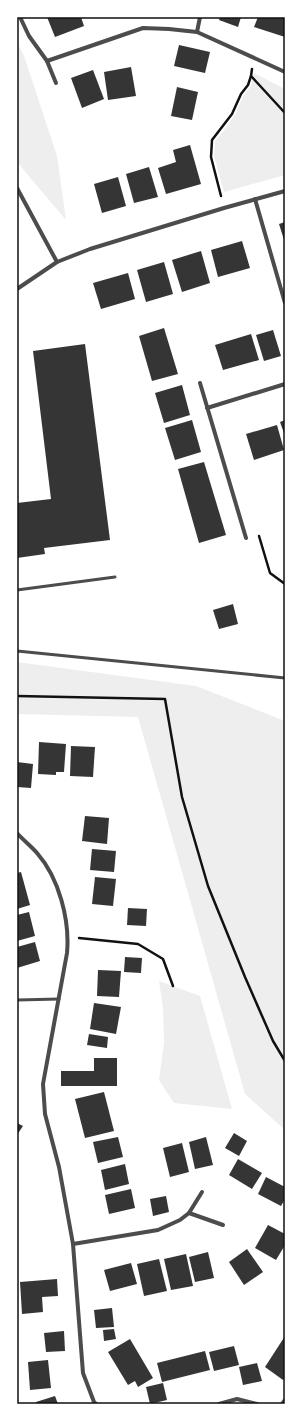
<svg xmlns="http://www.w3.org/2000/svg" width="302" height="1421" font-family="'PT Sans',sans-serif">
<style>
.green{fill:#eee}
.building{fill:#353535}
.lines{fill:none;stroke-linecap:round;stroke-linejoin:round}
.path{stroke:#111;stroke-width:2.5}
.service{stroke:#4c4c4c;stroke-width:3}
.minor{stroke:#4c4c4c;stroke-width:4}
.neatline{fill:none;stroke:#111;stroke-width:1.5}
</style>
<rect width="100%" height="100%" fill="#fff"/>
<g class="green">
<polygon points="17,42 24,56 57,156 66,220 17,162"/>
<polygon points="254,73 285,89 285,175 224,192 214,156 215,142 235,115 243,96 251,86"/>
<polygon points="17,662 196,686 285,721 285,1130 245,1094 138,717 17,714"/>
<polygon points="159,981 200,996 232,1109 174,1103 159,1080 164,1043 163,1008"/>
</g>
<g class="building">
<polygon points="47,17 81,17 84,26 55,37"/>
<polygon points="220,17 241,17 238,27 219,20"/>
<polygon points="258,17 285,17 285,37 254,27"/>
<polygon points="179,45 210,52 205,73 174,66"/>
<polygon points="131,67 136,96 108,100 104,72"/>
<polygon points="93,70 104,99 82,108 71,78"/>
<polygon points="177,87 198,92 192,120 171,116"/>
<polygon points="190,145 201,184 166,194 158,168 176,162 173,150"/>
<polygon points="149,167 158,197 134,203 126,174"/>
<polygon points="118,177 126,206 102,213 94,184"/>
<polygon points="285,222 285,243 279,224"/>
<polygon points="242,241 250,268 218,277 211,250"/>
<polygon points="201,251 210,283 182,292 172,260"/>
<polygon points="164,262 173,294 146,302 137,270"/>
<polygon points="128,273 135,299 101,309 93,283"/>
<polygon points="164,328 178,374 152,381 139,336"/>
<polygon points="273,330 281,356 264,361 256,335"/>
<polygon points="251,334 259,360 223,370 215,345"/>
<polygon points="85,344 110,540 44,548 45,554 17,558 17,503 51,499 33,351"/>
<polygon points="182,385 190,415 164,423 155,393"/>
<polygon points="192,420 201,452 175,460 165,428"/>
<polygon points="285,420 285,436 280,422"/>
<polygon points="277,425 284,450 254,460 246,434"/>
<polygon points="204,462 226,535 199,543 178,469"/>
<polygon points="233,604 238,624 219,629 213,610"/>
<polygon points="39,742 66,744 64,772 56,772 56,775 38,774"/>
<polygon points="71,746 95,747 93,777 70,776"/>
<polygon points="17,762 33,764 31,788 17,787"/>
<polygon points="85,816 109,818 107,844 82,841"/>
<polygon points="92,849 116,851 114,872 90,870"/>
<polygon points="21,872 30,905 17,909 17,873"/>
<polygon points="95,877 116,879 113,906 92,904"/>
<polygon points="128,908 147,909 146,926 127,925"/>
<polygon points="29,912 35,936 17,941 17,915"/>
<polygon points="35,942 40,961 17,968 17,947"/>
<polygon points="125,957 142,958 141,973 124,972"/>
<polygon points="98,970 121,971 119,997 97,996"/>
<polygon points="94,1003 121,1007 116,1034 90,1029"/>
<polygon points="89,1034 108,1037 107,1048 87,1045"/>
<polygon points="94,1058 117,1058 117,1086 61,1086 61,1071 94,1071"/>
<polygon points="104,1092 114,1131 85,1138 75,1099"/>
<polygon points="17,1123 23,1126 17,1135"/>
<polygon points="234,1133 247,1141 239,1156 225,1148"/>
<polygon points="118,1137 123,1157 98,1163 93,1142"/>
<polygon points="206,1137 213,1165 195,1169 189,1142"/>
<polygon points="182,1143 189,1172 170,1177 163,1148"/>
<polygon points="238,1159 262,1173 252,1189 229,1175"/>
<polygon points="125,1164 129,1184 105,1190 101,1170"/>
<polygon points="266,1177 285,1187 285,1199 281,1206 258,1194"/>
<polygon points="131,1189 135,1208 109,1214 105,1195"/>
<polygon points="166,1196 169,1212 153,1216 150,1199"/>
<polygon points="268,1225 285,1234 285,1245 276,1260 255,1248"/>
<polygon points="247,1249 263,1272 244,1285 229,1262"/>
<polygon points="208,1252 214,1278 195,1282 189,1257"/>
<polygon points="186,1254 193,1286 171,1290 164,1259"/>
<polygon points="159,1259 167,1291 144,1296 137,1264"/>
<polygon points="131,1263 137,1284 110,1291 104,1270"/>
<polygon points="57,1279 58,1296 42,1297 43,1312 22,1314 20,1282"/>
<polygon points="112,1308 114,1327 96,1328 94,1310"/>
<polygon points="114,1329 116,1339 104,1341 103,1330"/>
<polygon points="64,1331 65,1351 46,1352 44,1333"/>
<polygon points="285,1336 285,1377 283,1380 265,1367"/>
<polygon points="130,1339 153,1378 138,1387 135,1381 128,1385 108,1352"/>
<polygon points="234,1346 239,1365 214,1371 209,1352"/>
<polygon points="205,1351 210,1370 162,1382 157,1363"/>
<polygon points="48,1360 51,1388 30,1390 28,1362"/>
<polygon points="257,1363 262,1381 243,1385 239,1367"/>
<polygon points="163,1383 167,1400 150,1404 146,1387"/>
<polygon points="55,1396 58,1404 36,1404 36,1402"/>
</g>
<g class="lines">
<g class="path">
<polyline points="252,69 251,76 285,113"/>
<polyline points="221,196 211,157 212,140 232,114 241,94 248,85 251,76"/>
<polyline points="259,536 270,573 285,584"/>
<polyline points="17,696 165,699 182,797 208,886 245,977 273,1041 285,1061"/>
<polyline points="79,938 138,944 163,959 173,986"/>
</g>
<g class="service">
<polyline points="17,590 115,577"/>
<polyline points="17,651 285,678"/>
<polyline points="17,1000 59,999"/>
</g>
<g class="minor">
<polyline points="20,17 29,36 47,61 143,28 169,29 197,32 285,72"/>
<polyline points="197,32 200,17"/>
<polyline points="47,61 56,83"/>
<polyline points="17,188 57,262"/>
<polyline points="255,199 285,303"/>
<polyline points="17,289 57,262 90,249 224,208 285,191"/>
<polyline points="200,383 246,538"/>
<polyline points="207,408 285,384"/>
<path d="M17 833C23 840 31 846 37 853 59 878 70 920 67 953L43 1084 45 1114 59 1167 73 1244 83 1373 94 1402 96 1404"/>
<polyline points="189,1213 223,1225"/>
<polyline points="73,1244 158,1230 180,1220 189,1213 202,1192"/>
<polyline points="219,1404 237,1399 257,1404"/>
<polyline points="282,1404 285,1400"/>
</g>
</g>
<rect width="302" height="1421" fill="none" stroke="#ffffff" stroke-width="36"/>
<rect x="18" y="18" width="266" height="1385" class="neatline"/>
</svg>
